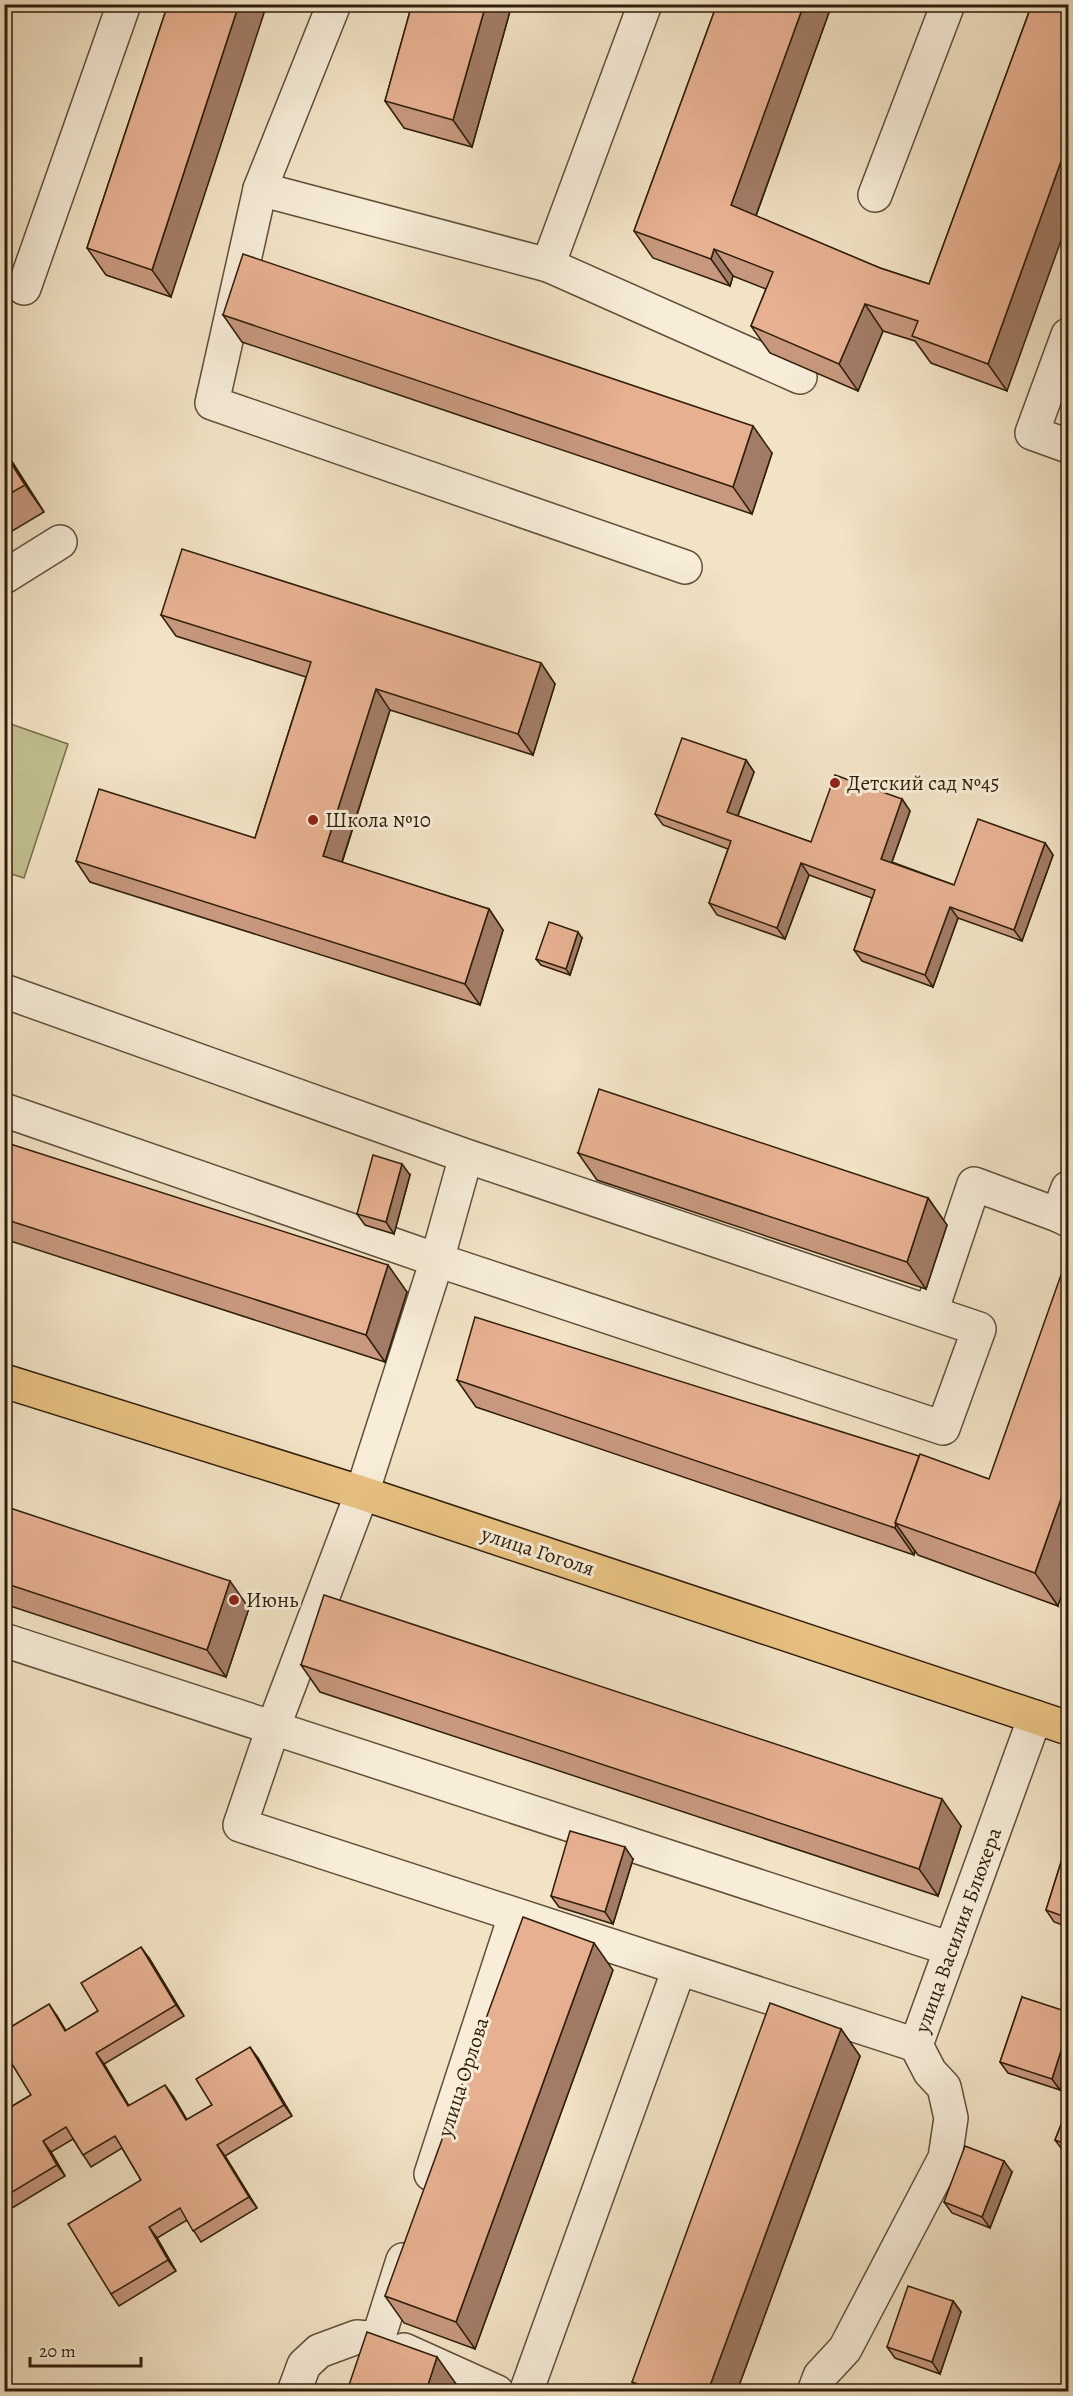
<svg xmlns="http://www.w3.org/2000/svg" width="1073" height="2396" font-family="Alegreya,serif">
<style>
.green{fill:#c2c190;stroke:#78704d;stroke-width:1.5}
.lines{fill:none;stroke-linecap:round;stroke-linejoin:round}
.minor-casing{stroke:#604f39;stroke-width:36}
.major-casing{stroke:#2f1e0a;stroke-width:36}
.minor{stroke:#f7edd9;stroke-width:33}
.major{stroke:#e9c282;stroke-width:33}
.wall{fill:#c7987d;stroke:#2f1e0a;stroke-width:1.5}
.shaded-wall{fill:#a27c66;stroke:#2f1e0a;stroke-width:1.5}
.building{fill:#e7b191;stroke:#2f1e0a;stroke-width:1.5}
.poi-dot{fill:#8f2418;stroke:#f7edd9;stroke-width:2}
.labels{text-anchor:middle;stroke-width:6;stroke-linejoin:round;paint-order:stroke}
.poi-label{font-size:21px;fill:#2f1e0a;stroke:#f7edd9;text-anchor:start}
.street-label{font-size:21px;fill:#2f1e0a;stroke:#f7edd9}
</style>
<rect width="100%" height="100%" fill="#f2e3c5"/>
<filter id="stains"><feTurbulence type="fractalNoise" baseFrequency=".00333" numOctaves="4"/><feColorMatrix values="0 0 0 0 .2 0 0 0 0 .09 0 0 0 0 .02 0 0 0 .5 -.17"/></filter>
<radialGradient id="worn" r=".72"><stop offset=".6" stop-color="#630" stop-opacity="0"/><stop offset="1" stop-color="#630" stop-opacity=".3"/></radialGradient>
<polygon class="green" points="5,722 68,744 24,878 5,872"/>
<g class="lines">
<g class="minor-casing">
<g id="minor">
<polyline points="334,4 260,189 212,403 685,567"/>
<polyline points="260,189 548,265 645,4"/>
<polyline points="875,195 948,4"/>
<polyline points="548,265 800,377"/>
<polyline points="24,288 124,4"/>
<polyline points="1068,335 1032,433 1068,446"/>
<polyline points="4,577 60,542"/>
<polyline points="4,991 466,1156 979,1329 943,1428 437,1260 466,1156"/>
<polyline points="4,1110 437,1260 362,1493 273,1728 240,1825 916,2045"/>
<polyline points="1068,1188 1058,1215 1068,1220"/>
<polyline points="931,1312 974,1184 1058,1215"/>
<polyline points="4,1640 951,1949"/>
<polyline points="431,2174 515,1916"/>
<polyline points="404,2350 497,2392"/>
<polyline points="294,2392 304,2365 319,2351 357,2337 378,2339 403,2260"/>
<polyline points="526,2392 679,1969"/>
<polyline points="814,2392 820,2376 845,2349 945,2158 951,2118 944,2087 930,2072 916,2045 1035,1717"/>
</g>
</g>
<g class="major-casing">
<polyline id="major" points="4,1381 362,1493 1068,1728"/>
</g>
<use href="#minor" class="minor"/>
<use href="#major" class="major"/>
</g>
<g class="wall">
<polygon points="168,4 171,297 106,275 87,248"/>
<polygon points="412,4 512,4 472,147 404,128 385,101"/>
<polygon points="717,4 832,4 756,216 880,268 929,284 1032,4 1007,391 931,363 915,341 883,331 858,391 770,353 751,326 766,289 733,276 730,286 653,258 634,231"/>
<polygon points="223,315 772,453 752,514 242,342"/>
<polygon points="4,449 44,512 4,536"/>
<polygon points="161,615 541,663 555,684 533,755 390,710 342,863 489,909 503,930 480,1005 90,882 76,861 255,838 306,677 176,636"/>
<polygon points="746,760 754,772 738,816 811,842 902,799 910,811 892,862 954,885 1045,843 1053,855 1022,941 958,918 933,987 862,961 854,950 872,898 809,875 785,939 717,915 709,903 728,849 663,825 655,814"/>
<polygon points="582,938 570,975 541,965 536,959"/>
<polygon points="4,1142 407,1292 385,1362 4,1239"/>
<polygon points="578,1153 928,1198 947,1225 926,1289 597,1180"/>
<polygon points="410,1175 394,1234 365,1225 357,1214"/>
<polygon points="457,1380 989,1479 1058,1606 918,1555 915,1551 914,1555 476,1407"/>
<polygon points="4,1506 249,1608 226,1677 4,1604"/>
<polygon points="301,1665 961,1826 938,1896 320,1692"/>
<polygon points="1068,1840 1068,1927 1054,1922 1046,1910"/>
<polygon points="633,1859 613,1924 559,1907 551,1896"/>
<polygon points="149,1958 184,2016 104,2064 129,2106 173,2096 187,2120 212,2105 258,2058 292,2116 225,2156 257,2208 201,2242 187,2220 157,2238 176,2271 119,2306 111,2294 141,2180 122,2148 91,2167 73,2139 51,2152 65,2176 4,2213 4,2111 31,2095 57,2016 66,2031 98,2011"/>
<polygon points="613,1970 475,2349 404,2323 385,2296"/>
<polygon points="1022,1997 1060,2090 1008,2073 1000,2062"/>
<polygon points="841,2029 860,2056 737,2391 638,2391 632,2382"/>
<polygon points="1068,2107 1068,2153 1063,2151 1055,2140"/>
<polygon points="1012,2172 990,2228 952,2213 944,2202"/>
<polygon points="953,2301 961,2312 940,2374 895,2358 887,2347"/>
</g>
<g class="shaded-wall">
<polygon points="239,4 267,4 171,297 152,270"/>
<polygon points="486,4 512,4 472,147 453,120"/>
<polygon points="804,4 832,4 750,232 731,205"/>
<polygon points="1068,142 1068,221 1007,391 988,364"/>
<polygon points="714,249 733,276 730,286 711,259"/>
<polygon points="865,304 883,331 858,391 839,364"/>
<polygon points="753,426 772,453 752,514 733,487"/>
<polygon points="4,449 44,512 25,485 4,452"/>
<polygon points="541,663 555,684 533,755 518,734"/>
<polygon points="376,689 390,710 337,877 323,856"/>
<polygon points="746,760 754,772 735,823 727,812"/>
<polygon points="902,799 910,811 889,870 881,859"/>
<polygon points="1045,843 1053,855 1022,941 1014,930"/>
<polygon points="801,863 809,875 785,939 777,928"/>
<polygon points="950,907 958,918 933,987 925,975"/>
<polygon points="489,909 503,930 480,1005 465,984"/>
<polygon points="578,932 582,938 570,975 566,969"/>
<polygon points="402,1164 410,1175 394,1234 386,1222"/>
<polygon points="928,1198 947,1225 926,1289 907,1262"/>
<polygon points="388,1265 407,1292 385,1362 366,1335"/>
<polygon points="1068,1479 1068,1575 1058,1606 1035,1573"/>
<polygon points="896,1524 915,1551 914,1555 895,1528"/>
<polygon points="230,1581 249,1608 226,1677 207,1650"/>
<polygon points="942,1799 961,1826 938,1896 919,1869"/>
<polygon points="625,1847 633,1859 613,1924 605,1912"/>
<polygon points="594,1943 613,1970 475,2349 456,2322"/>
<polygon points="141,1947 149,1958 184,2016 176,2005"/>
<polygon points="49,2004 57,2016 73,2043 65,2031"/>
<polygon points="841,2029 860,2056 737,2391 708,2391"/>
<polygon points="1068,2029 1068,2065 1060,2090 1052,2079"/>
<polygon points="250,2047 258,2058 292,2116 284,2105"/>
<polygon points="96,2053 104,2064 136,2118 128,2106"/>
<polygon points="165,2085 173,2096 194,2132 186,2120"/>
<polygon points="43,2141 51,2152 65,2176 57,2165"/>
<polygon points="217,2145 225,2156 257,2208 249,2197"/>
<polygon points="1004,2161 1012,2172 990,2228 982,2217"/>
<polygon points="149,2227 157,2238 176,2271 168,2260"/>
<polygon points="953,2301 961,2312 940,2374 932,2362"/>
<polygon points="437,2357 456,2384 454,2391 426,2391"/>
</g>
<g class="building">
<polygon points="168,4 239,4 152,270 87,248"/>
<polygon points="412,4 486,4 453,120 385,101"/>
<polygon points="717,4 804,4 731,205 880,268 929,284 1032,4 1068,4 1068,142 988,364 912,336 918,321 865,304 839,364 751,326 773,272 714,249 711,259 634,231"/>
<polygon points="243,254 753,426 733,487 223,315"/>
<polygon points="4,452 25,485 4,497"/>
<polygon points="182,549 541,663 518,734 376,689 323,856 489,909 465,984 76,861 99,789 255,838 311,662 161,615"/>
<polygon points="682,738 746,760 727,812 811,842 835,775 902,799 881,859 954,885 978,819 1045,843 1014,930 950,907 925,975 854,950 875,890 801,863 777,928 709,903 731,841 655,814"/>
<polygon points="549,922 578,932 566,969 536,959"/>
<polygon points="599,1089 928,1198 907,1262 578,1153"/>
<polygon points="4,1142 388,1265 366,1335 4,1219"/>
<polygon points="373,1155 402,1164 386,1222 357,1214"/>
<polygon points="1067,1258 1068,1258 1068,1479 1035,1573 895,1523 920,1454 989,1479"/>
<polygon points="475,1317 919,1456 895,1523 896,1523 895,1528 457,1380"/>
<polygon points="4,1506 230,1581 207,1650 4,1583"/>
<polygon points="324,1595 942,1799 919,1869 301,1665"/>
<polygon points="570,1831 625,1847 605,1912 551,1896"/>
<polygon points="1068,1840 1068,1918 1046,1910"/>
<polygon points="523,1917 594,1943 456,2322 385,2296"/>
<polygon points="141,1947 176,2005 96,2053 128,2106 165,2085 186,2120 212,2105 196,2079 250,2047 284,2105 217,2145 249,2197 193,2231 180,2208 149,2227 168,2260 111,2294 68,2224 141,2180 115,2136 83,2155 66,2127 43,2141 57,2165 4,2197 4,2111 31,2095 4,2051 4,2031 49,2004 65,2031 98,2011 81,1983"/>
<polygon points="1022,1997 1068,2012 1068,2029 1052,2079 1000,2062"/>
<polygon points="770,2003 841,2029 708,2391 657,2391 632,2382"/>
<polygon points="1068,2107 1068,2145 1055,2140"/>
<polygon points="965,2146 1004,2161 982,2217 944,2202"/>
<polygon points="908,2286 953,2301 932,2362 887,2347"/>
<polygon points="367,2332 437,2357 426,2391 347,2391"/>
</g>
<g class="poi-dot">
<circle cx="835" cy="783" r="6"/>
<circle cx="313" cy="820" r="6"/>
<circle cx="234" cy="1600" r="6"/>
</g>
<g class="labels">
<g class="poi-label">
<text x="847" y="790">Детский сад №45</text>
<text x="325" y="827">Школа №10</text>
<text x="246" y="1607">Июнь</text>
</g>
<g class="street-label">
<text transform="translate(538 1551) rotate(18)" y="7">улица Гоголя</text>
<text transform="translate(958 1930) rotate(-70)" y="7">улица Василия Блюхера</text>
<text transform="translate(463 2077) rotate(-72)" y="7">улица Орлова</text>
</g>
</g>
<rect width="1073" height="2396" fill="none" stroke="#f2e3c5" stroke-width="24"/>
<rect x="6" y="6" width="1061" height="2384" fill="none" stroke="#2f1e0a" stroke-width="3"/>
<rect x="12" y="12" width="1049" height="2372" fill="none" stroke="#2f1e0a" stroke-width="1.5"/>
<path d="M30 2357v9h111v-9" fill="none" stroke="#2f1e0a" stroke-width="3"/>
<text x="39" y="2357" font-size="18" fill="#2f1e0a" stroke="#f7edd9" stroke-width="4.5" paint-order="stroke">20 m</text>
<rect width="100%" height="100%" filter="url(#stains)"/>
<rect width="100%" height="100%" fill="url(#worn)"/>
</svg>
